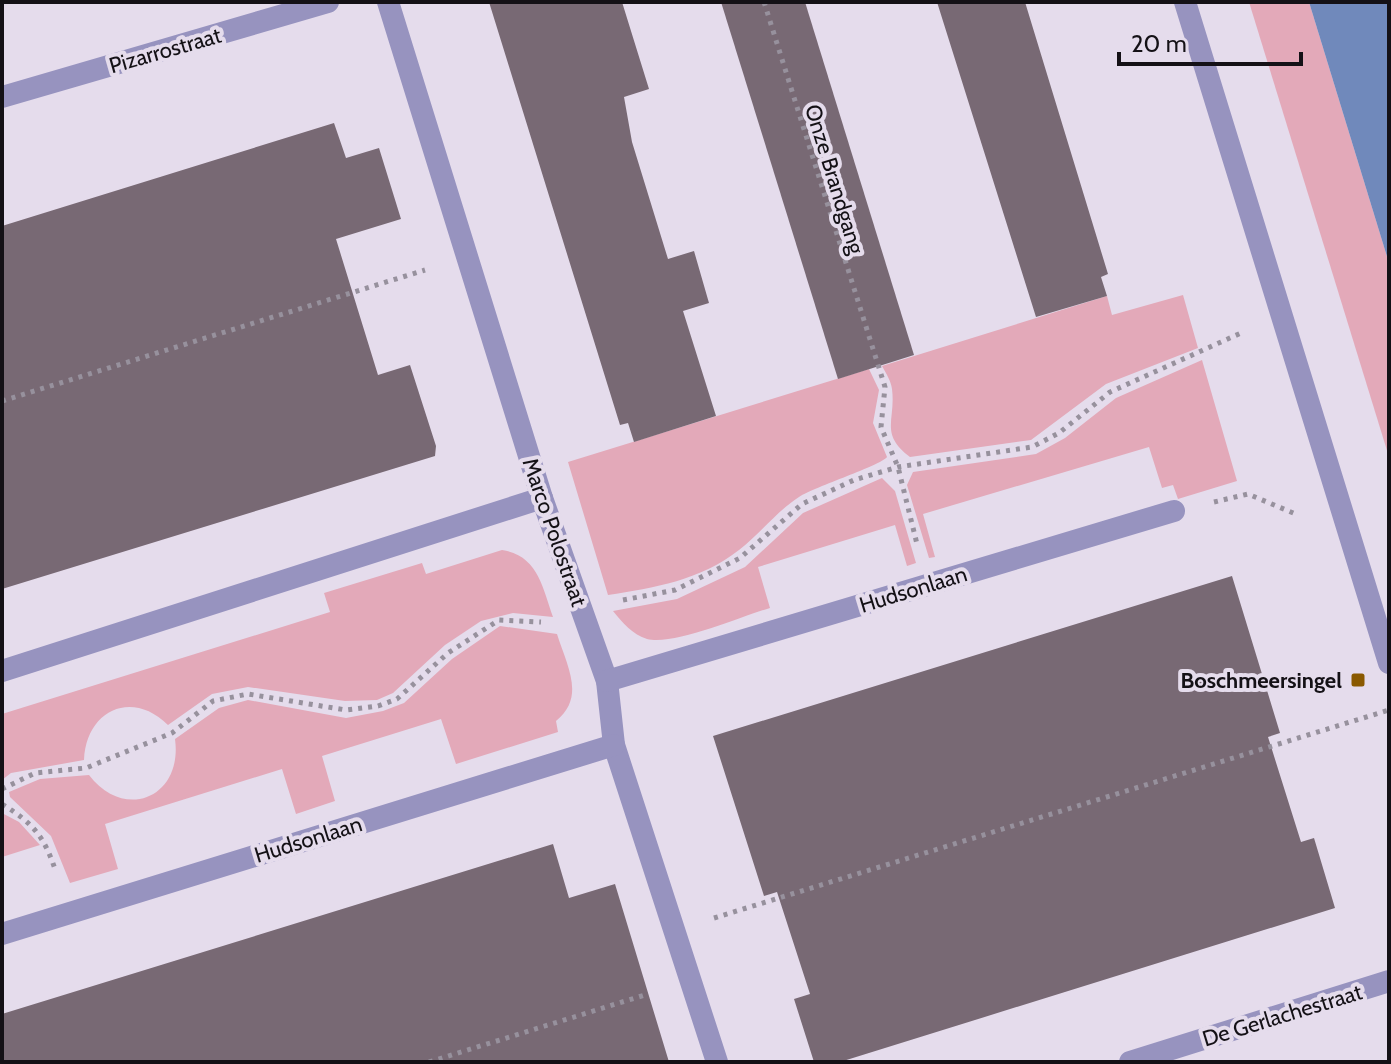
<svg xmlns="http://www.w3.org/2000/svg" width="1391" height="1064" font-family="Cabin,sans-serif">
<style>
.green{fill:#e3a9b9}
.water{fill:#7089bb}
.building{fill:#786974}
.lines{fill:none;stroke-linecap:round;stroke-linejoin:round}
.path{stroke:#97919d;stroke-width:5;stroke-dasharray:4 6;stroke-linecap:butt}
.minor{stroke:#9793bf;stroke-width:22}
.poi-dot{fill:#8a5900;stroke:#e5dcec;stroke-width:3}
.labels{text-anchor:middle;stroke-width:8;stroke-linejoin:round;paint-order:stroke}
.street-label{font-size:22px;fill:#141116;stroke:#e5dcec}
.poi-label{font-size:22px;font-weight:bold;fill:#141116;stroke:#e5dcec;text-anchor:end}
</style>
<rect width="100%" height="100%" fill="#e5dcec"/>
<g class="green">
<polygon points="1249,2 1309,2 1389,263 1389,457"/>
<path d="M1183 295 1198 348 1106 384 1031 440 910 457C879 433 896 421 892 389 891 381 886 373 882 366L1107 296 1112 315Z"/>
<polygon points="1202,360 1237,481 1178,499 1173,485 1162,488 1149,447 923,514 935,557 929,558 907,485 913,472 1036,454 1065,438 1116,398"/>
<path d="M869 369 879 390 873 423 887 457C880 466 816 486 799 497 777 511 760 534 739 550 701 580 654 588 608 595L568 462Z"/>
<path d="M882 478 895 491 916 563 907 566 895 525 758 567 770 608C742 616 674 646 647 639 633 635 622 622 613 611L677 599 745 567 803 513Z"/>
<path d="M502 550C538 556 542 586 553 617L513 613 481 621 445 645 393 693 377 700 345 701 248 687 212 694 168 725C132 689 86 710 84 760L11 773 2 780V714L330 612 324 593 422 563 426 574Z"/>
<path d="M500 626 557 634C567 666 586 697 556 721L558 732 456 764 441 719 322 756 335 801 296 814 282 769 105 824 118 869 70 883 51 836 10 797 9 792 40 779 89 775C125 822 183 797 175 739L219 708 248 700 346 718 383 711 404 703 452 659Z"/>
<polygon points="2,813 19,822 40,845 2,857"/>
</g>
<polygon class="water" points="1309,2 1389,2 1389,263"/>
<g class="building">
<polygon points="489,2 622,2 649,89 624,97 632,142 668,259 694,251 709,303 683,311 716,416 634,442 628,423 620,425"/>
<polygon points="721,2 805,2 914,355 838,379"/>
<polygon points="937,2 1025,2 1108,274 1101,277 1107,296 1036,317"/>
<polygon points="334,123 346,158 379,148 401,219 336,239 378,375 410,365 436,446 435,456 2,589 2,226"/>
<polygon points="1232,576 1280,733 1268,737 1301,842 1314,838 1335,908 840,1062 814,1062 794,999 810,994 777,892 764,896 713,736"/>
<polygon points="553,844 569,898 615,884 669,1062 2,1062 2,1014"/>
</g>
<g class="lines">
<g class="path">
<polyline points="764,2 885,387 881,427 898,467 917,544"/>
<polyline points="2,401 425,270"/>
<polyline points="1214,502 1248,494 1298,515"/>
<polyline points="623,600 675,590 740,558 802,504 854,480 898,467 1032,447 1059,433 1110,392 1241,333"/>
<polyline points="2,789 35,773 86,768 172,733 213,701 248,694 346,710 378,706 397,699 448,653 499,620 541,622"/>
<path d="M2 804C34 824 44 836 56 872"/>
<polyline points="714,918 1389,710"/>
<polyline points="429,1062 648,994"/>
</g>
<g class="minor">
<polyline points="388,2 542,498 607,681 614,745 717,1062"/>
<polyline points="1185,2 1389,663"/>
<polyline points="2,97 328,2"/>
<polyline points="2,671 542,498"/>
<polyline points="607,681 1174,511"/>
<polyline points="2,934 614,745"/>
<polyline points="1130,1062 1389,981"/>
</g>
</g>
<rect class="poi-dot" x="1350" y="672" width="16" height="16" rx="4"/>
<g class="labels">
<g class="street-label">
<text transform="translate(165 50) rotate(-16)" y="8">Pizarrostraat</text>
<text transform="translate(835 179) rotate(73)" y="8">Onze Brandgang</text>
<text transform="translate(555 532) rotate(71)" y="8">Marco Polostraat</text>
<text transform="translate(913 589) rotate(-17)" y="8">Hudsonlaan</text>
<text transform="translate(308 839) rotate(-17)" y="8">Hudsonlaan</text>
<text transform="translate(1282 1015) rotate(-17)" y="8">De Gerlachestraat</text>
</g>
<g class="poi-label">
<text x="1342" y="688">Boschmeersingel</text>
</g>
</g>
<rect width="1391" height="1064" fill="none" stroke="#141116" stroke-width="8"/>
<path d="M1119 52v12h182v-12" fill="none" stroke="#141116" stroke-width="4"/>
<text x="1131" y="52" font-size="24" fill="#141116" stroke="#e5dcec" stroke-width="6" paint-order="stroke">20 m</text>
</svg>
